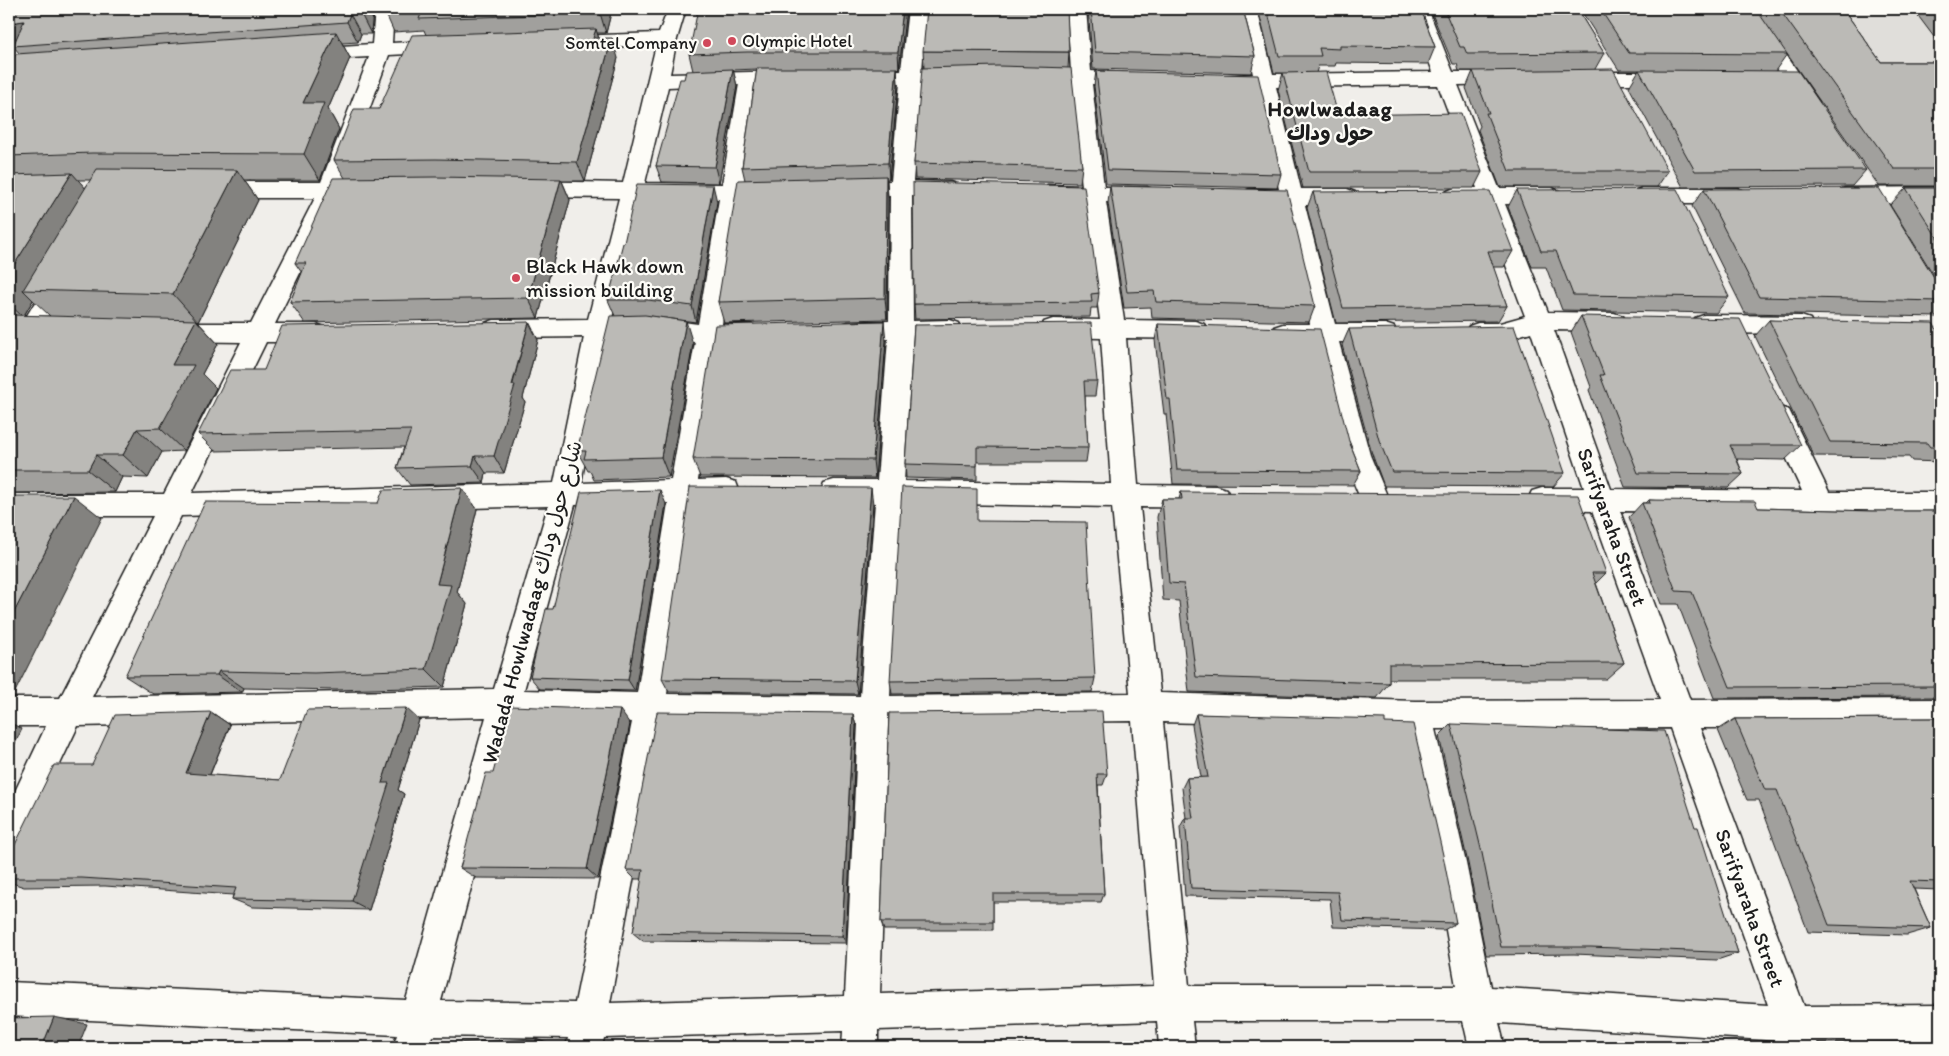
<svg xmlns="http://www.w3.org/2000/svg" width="1949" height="1056" font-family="Itim,'Playpen Sans Arabic',sans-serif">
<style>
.built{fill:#e0deda}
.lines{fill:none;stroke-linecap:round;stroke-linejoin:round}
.minor-casing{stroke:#1c1c1c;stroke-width:3}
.minor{fill:#fdfcf7;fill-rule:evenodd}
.wall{fill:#a1a09d;stroke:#1c1c1c;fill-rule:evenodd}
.shaded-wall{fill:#83827f;stroke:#1c1c1c}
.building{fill:#bbbab6;stroke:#1c1c1c}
.poi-dot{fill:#d1495b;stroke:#fdfcf7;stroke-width:2}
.labels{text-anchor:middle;stroke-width:4.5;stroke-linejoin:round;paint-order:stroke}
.far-poi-label{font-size:18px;fill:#1c1c1c;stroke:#fdfcf7;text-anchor:start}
.far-district-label{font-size:21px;font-weight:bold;letter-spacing:1px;fill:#1c1c1c;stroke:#fdfcf7}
.poi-label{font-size:21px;fill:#1c1c1c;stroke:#fdfcf7;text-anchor:start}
.street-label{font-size:21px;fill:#1c1c1c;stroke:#fdfcf7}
</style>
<rect width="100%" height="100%" fill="#f0eeea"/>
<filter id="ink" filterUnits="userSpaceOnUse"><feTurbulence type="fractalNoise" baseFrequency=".02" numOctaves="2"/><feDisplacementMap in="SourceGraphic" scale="10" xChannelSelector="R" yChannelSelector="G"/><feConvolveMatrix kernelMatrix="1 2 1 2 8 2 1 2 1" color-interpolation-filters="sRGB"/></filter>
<g filter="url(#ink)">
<polygon class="built" points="1755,9 1940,9 1940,281 1891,207"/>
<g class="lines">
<g class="minor-casing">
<g id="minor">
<path d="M375 9H394L392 43 444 40 451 42 454 46 451 50 444 52 389 55 343 182H365L373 185 376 190 373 195 365 198H337L275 324H316L325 327 328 333 325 339 316 342H266L192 493 554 483 584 337 494 338 485 335 482 329 485 323 494 320 588 319 619 198 528 197 520 194 517 189 520 184 528 181 623 183 656 45 574 48 567 46 564 42 567 38 574 36 659 33 668 9H686L677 39 670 74 793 71 800 72 803 77 800 82 793 83H759L744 184H772L780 187 783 192 780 197 772 200 741 199 722 324H750L759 327 762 333 759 339 750 342 719 343 698 480 726 479 736 482 739 490 736 498 726 501 695 502 667 694 860 696 875 503 834 502 824 499 821 491 824 483 834 480H877L888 339 848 340 839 337 836 331 839 325 848 322 889 321 890 196 850 198 842 195 839 190 842 185 850 182 891 181 900 83H861L854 82 851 77 854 72 861 71 901 70 908 9H927L922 70H958L965 71 968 76 965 81 958 82 921 83 913 181 950 182 958 185 961 190 958 195 950 198 912 196 913 321 950 320 959 323 962 329 959 335 950 338 913 339 904 481 1111 484 1101 338 1053 337 1044 334 1041 328 1044 322 1053 319 1100 320 1084 201H1048L1040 198 1037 193 1040 188 1048 185 1082 186 1071 84 1027 81 1024 76 1027 71 1034 70 1071 71 1067 9H1086L1091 71 1140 74 1143 79 1140 84 1133 85 1092 84 1104 187H1147L1155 190 1158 195 1155 200 1147 203 1106 202 1124 320 1195 321 1204 324 1207 330 1204 336 1195 339 1126 338 1138 485 1216 486 1226 489 1230 497 1226 505 1216 508 1140 507 1160 693 1416 701 1660 700 1592 511 1542 510 1532 507 1528 499 1532 491 1542 488H1584L1531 332C1510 338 1491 345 1469 338L1466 332 1469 326 1478 323H1500L1525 316 1483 204H1455L1447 201 1444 196 1447 191 1455 188H1477L1438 85 1276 87 1301 189H1347L1355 192 1358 197 1355 202 1347 205H1305L1335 324H1385L1394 327 1397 333 1394 339 1385 342H1339L1370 455 1388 498 1384 506 1374 509 1364 506C1339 455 1329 397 1315 342H1283L1274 339 1271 333 1274 327 1283 324H1310L1283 205H1250L1242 202 1239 197 1242 192 1250 189H1279L1255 87H1224L1217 86 1214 81 1217 76 1253 74 1237 9H1257L1273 74 1433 72 1409 9H1428L1453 72H1508L1515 73 1518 78 1515 83 1508 84 1458 85 1499 188H1552L1560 191 1563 196 1560 201 1552 204H1505L1548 312 1614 313 1623 316 1626 322 1623 328 1614 331 1554 330 1611 489 1802 491 1767 417 1771 410 1780 407 1789 410 1829 492H1940V514L1620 511 1690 700 1940 699V727L1700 728 1804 1006 1940 1005V1041L1817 1042 1819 1047H1783L1781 1041 1499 1023 1505 1047H1469L1463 1021H1192L1195 1047H1159L1157 1021 878 1030V1047H842L843 1031 604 1038 602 1047H566L568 1038 432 1036 429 1047H393L397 1035 9 1016V982L406 1000 486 717 78 726 20 849 9 854V804L46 726H9V698H60L153 516H9V494H164L241 342 169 341 160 338 157 332 160 326 169 323H251L315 198H213L205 195 202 190 205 185 213 182H321L369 57 310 60 303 58 300 54 303 50 310 48 372 44ZM739 84 722 184 645 183 668 87ZM641 198 719 199 698 324 653 318H612ZM653 336 695 342 671 480 581 483 608 337ZM668 503 637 693 524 690 575 505ZM902 503 1112 507 1130 693 890 696ZM548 506 494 689 92 697 181 516ZM516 718 632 722 575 1003 441 1001ZM1132 721 1154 986 880 994 889 724ZM663 722 858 724 845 996 610 1003ZM1163 722 1404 729 1434 863 1456 986H1189ZM1670 728 1768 1005 1491 987 1466 863 1435 729Z"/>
<polygon points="1736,9 1754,9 1819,102 1816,107 1809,109 1802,107"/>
<polygon points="1581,72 1671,72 1678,73 1681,78 1678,83 1671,84 1581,84 1574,83 1571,78 1574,73"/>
<polygon points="1940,187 1940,203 1845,204 1837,201 1834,196 1837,191 1845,188"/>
<polygon points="1642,188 1737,188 1745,191 1748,196 1745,201 1737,204 1642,204 1634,201 1631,196 1634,191"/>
<polygon points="62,268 70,271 74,277 18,373 9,376 9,345 54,271"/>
<polygon points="1704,315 1801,316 1810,319 1813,325 1810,331 1801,334 1704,333 1695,330 1692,324 1695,318"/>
</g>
</g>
<use href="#minor" class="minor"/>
</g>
<g class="wall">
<path d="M10 9H373L371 34H361L358 42 342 43 350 58 328 109 339 129 320 180H244L258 200 198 322 218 344 202 374 216 388 184 451 162 452 148 478 122 477 115 492 9 493V322L11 318H9V65L20 54 13 46 16 39ZM78 180H91L85 188ZM33 300 50 316H24Z"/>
<polygon points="385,9 612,9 606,33 597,33 599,38 618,58 585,181 562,181 570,200 538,318 305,323 290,302 302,273 295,263 345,178 334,160 379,109 426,35 424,30 394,32 385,12"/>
<polygon points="906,9 899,69 897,69 898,85 889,179 887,179 888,198 887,319 724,323 718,302 745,180 742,167 757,69 733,70 737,86 719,183 662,182 656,166 684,79 693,71 689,54"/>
<polygon points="1088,9 1243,9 1255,56 1251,73 1093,69"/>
<polygon points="1258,9 1421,9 1435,47 1428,64 1336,63 1335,66 1318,66 1316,73 1338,115 1482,172 1474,188 1303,188 1278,90 1283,73 1274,73"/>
<polygon points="1430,9 1577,9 1604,53 1595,69 1668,171 1657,187 1500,187 1478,130 1480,126 1466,88 1473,71 1459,71 1457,64 1453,64"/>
<polygon points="1580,9 1843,9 1881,62 1940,62 1940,186 1879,186 1787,54 1775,71 1866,170 1852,186 1683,187 1629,87 1639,70 1619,70"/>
<polygon points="1913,9 1940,9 1940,45"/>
<polygon points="923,51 1069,52 1068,68 1082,167 1080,183 915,179 914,163 924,68"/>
<polygon points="1096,71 1281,174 1277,188 1106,184 1094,86"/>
<polygon points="1110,186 1315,306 1309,322 1152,318 1151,307 1124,308 1108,203"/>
<polygon points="1906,188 1940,188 1940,285 1890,205"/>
<polygon points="1704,189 1940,287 1940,315 1938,317 1745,313 1692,206"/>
<polygon points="1517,190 1729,297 1716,313 1562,310 1546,267 1532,267 1508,207"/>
<polygon points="1313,192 1513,251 1504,267 1493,267 1507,306 1498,321 1336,323 1307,208"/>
<polygon points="717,202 696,322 649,316 693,344 669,477 594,480 590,471 588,471 577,451 615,316 608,300 624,243"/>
<polygon points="1099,293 1097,308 1091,308 1090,317 915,319 914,304"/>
<polygon points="1581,316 1801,445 1785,460 1737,459 1743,474 1728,488 1625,487 1589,390 1591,387 1571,332"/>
<polygon points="1769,320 1940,335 1940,462 1912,461 1909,457 1814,456 1755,336"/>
<polygon points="529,322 538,340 523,398 525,402 504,473 486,473 484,483 410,485 397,468 404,447 215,451 198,434 264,370"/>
<polygon points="1158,324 1349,441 1361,471 1353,485 1173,484 1166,414 1164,414 1155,340"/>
<polygon points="914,325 1097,381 1095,396 1085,396 1088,448 1086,462 977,462 977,480 906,478 905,464"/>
<polygon points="1349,329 1565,473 1553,487 1384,486 1372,454 1342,345"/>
<polygon points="886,341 875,478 700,477 693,459"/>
<polygon points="462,488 477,509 457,592 467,604 444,687 336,690 244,688 242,692 153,694 125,676 378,503"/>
<polygon points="1181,492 1606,573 1596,583 1624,663 1606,679 1389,679 1389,683 1377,698 1189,692 1179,601 1163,600 1157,517 1162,499 1179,499"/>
<polygon points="1649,500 1758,508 1872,511 1940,511 1940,697 1714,698 1678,604 1661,604 1629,517 1642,503 1646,503"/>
<polygon points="666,504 635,691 540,689 530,677 553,609"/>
<polygon points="873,504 858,694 669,692 662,679"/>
<polygon points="977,521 1095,678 1092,692 892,694 890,681"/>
<polygon points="211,712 230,725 210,775 280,780 419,720 398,790 404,794 369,910 252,907 232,899 233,895 105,886 24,887 9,882 9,857 92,765"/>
<polygon points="889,713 1107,774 1103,785 1098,785 1104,894 1101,902 993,902 993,930 884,930 881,922"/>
<polygon points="853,714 856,726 846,943 643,941 633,933 642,879 635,879 626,870"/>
<polygon points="1196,714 1385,723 1456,923 1444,930 1333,927 1330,899 1185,896 1180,827 1185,818 1186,818 1182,788 1187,778 1201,777 1192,725"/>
<polygon points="1940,718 1940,890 1914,889 1931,928 1907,935 1808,932 1759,800 1747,800 1718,730 1735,719"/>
<polygon points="630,724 598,879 476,878 460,868 493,773"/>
<polygon points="1451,724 1695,827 1738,953 1717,960 1574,954 1486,955 1468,863 1439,736"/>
</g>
<g class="shaded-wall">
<polygon points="361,9 373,9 371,34 361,14"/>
<polygon points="601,9 612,9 606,33 600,13"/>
<polygon points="903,9 906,9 899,69 898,52"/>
<polygon points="350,14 361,34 358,42 347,22"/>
<polygon points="24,21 20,44 9,30 9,23"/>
<polygon points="596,29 602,49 593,38"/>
<polygon points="336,32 350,58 328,109 339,129 320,180 304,154 303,103"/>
<polygon points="612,38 618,58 585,181 577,162"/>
<polygon points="897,68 898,85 889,179 888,163"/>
<polygon points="733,69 737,86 719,183 715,167"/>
<polygon points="237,170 258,200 198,322 173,294"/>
<polygon points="72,173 95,199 23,290 33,300 23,317 9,304 9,273"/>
<polygon points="886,176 888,198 887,319 885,298"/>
<polygon points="561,179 570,200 538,318 528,298"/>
<polygon points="713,185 717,202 696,322 692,306"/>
<polygon points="196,320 218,344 202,374 216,388 184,451 160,428 172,365"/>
<polygon points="686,321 693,344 669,477 661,457"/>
<polygon points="884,321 886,341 875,478 873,460"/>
<polygon points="529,322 538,340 523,398 525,402 504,473 494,456"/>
<polygon points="137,429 162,452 148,478 123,455"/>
<polygon points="96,455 122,477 115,492 88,470"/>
<polygon points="475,456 486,473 484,483 472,466"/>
<polygon points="462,488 477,509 457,592 467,604 444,687 426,669 437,584"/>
<polygon points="871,488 873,504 858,694 855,681"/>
<polygon points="660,490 666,504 635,691 628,680"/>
<polygon points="74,496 102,518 13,696 9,697 9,622"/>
<polygon points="219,671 244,688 242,692 217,675"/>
<polygon points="406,708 419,720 398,790 404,794 369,910 352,901 382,783"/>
<polygon points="620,710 630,724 598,879 587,869"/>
<polygon points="211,712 230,725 206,784 186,773"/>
<polygon points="853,714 856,726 846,943 842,936"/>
<polygon points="9,722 22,729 9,756"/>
<polygon points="54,1017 87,1024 78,1047 42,1047"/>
<polygon points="536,1039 552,1045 552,1047 535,1047"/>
</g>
<g class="building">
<polygon points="10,9 361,9 361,14 350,14 347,22 13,46 24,21 9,23 9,12"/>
<polygon points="385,9 601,9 600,13 419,19 423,9 385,12"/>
<polygon points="698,9 903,9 898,52 747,52 689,54"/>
<polygon points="927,9 1067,9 1069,52 923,51"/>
<polygon points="1091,9 1243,9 1255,56 1095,52"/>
<polygon points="1267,9 1421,9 1435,47 1340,46 1340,49 1319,48 1321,56 1279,56"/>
<polygon points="1444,9 1577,9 1604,53 1467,54 1464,47 1460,47"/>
<polygon points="1600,9 1756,9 1787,54 1629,53"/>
<polygon points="1779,9 1843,9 1881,62 1940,62 1940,169 1894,169"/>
<polygon points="596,29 593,38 612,38 577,162 436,159 334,160 354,109 379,109 412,35"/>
<polygon points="336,32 303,103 324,103 304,154 92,153 9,156 9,65 16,54"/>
<polygon points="998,66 1071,68 1082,167 914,163 922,68"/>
<polygon points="757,68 897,68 888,163 742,167"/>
<polygon points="733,69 715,167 656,166 680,79 684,79 686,71"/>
<polygon points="1613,69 1668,171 1509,171 1486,113 1489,113 1473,71"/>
<polygon points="1639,70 1798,71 1866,170 1695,171"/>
<polygon points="1096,71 1258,75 1281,174 1108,170"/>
<polygon points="1326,72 1338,115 1461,113 1482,172 1309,172 1283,73"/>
<polygon points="97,169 237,170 173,294 23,290"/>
<polygon points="72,173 9,273 9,175"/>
<polygon points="886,176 885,298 718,302 738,180"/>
<polygon points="435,177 561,179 528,298 290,302 306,263 295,263 333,178"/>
<polygon points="913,182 1084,186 1099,293 1091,294 1092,302 914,304"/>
<polygon points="637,184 713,185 692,306 648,300 608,300 623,243 624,243"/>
<polygon points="1110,186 1287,190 1315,306 1156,302 1154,291 1127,292"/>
<polygon points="1879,188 1940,287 1940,301 1759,297 1704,189"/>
<polygon points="1906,188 1940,188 1940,242"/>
<polygon points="1677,189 1729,297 1573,295 1556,251 1541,251 1517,190"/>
<polygon points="1490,191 1513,251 1488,251 1507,306 1343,308 1313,192"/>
<polygon points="13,315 196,320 172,365 194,365 160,428 137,429 123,455 96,455 88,470 9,470 9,322"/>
<polygon points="645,315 686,321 661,457 584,459 586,451 577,451 610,316"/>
<polygon points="1581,316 1740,319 1801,445 1730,445 1743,474 1638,473 1600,375 1604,375"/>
<polygon points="1769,320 1933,323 1940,335 1940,447 1930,447 1927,443 1830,442"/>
<polygon points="884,321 873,460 693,459 715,325"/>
<polygon points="529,322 512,385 515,385 494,456 475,456 472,466 397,468 411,430 198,434 230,370 264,370 282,326"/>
<polygon points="1091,323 1097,381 1084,381 1088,448 977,447 977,466 905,464 914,325"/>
<polygon points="1158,324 1320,329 1349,441 1361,471 1177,470 1170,399 1167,399"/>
<polygon points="1514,326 1565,473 1392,472 1379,440 1349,329"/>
<polygon points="690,487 871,488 855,681 662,679"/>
<polygon points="902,487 977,489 977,521 1086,522 1095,678 890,681"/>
<polygon points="462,488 437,584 451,585 426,669 314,673 219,671 217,675 125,676 205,502 378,503 383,490"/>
<polygon points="660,490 628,680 530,677 546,609 553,609 581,492"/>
<polygon points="1181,492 1578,495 1606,573 1592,573 1624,663 1389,664 1389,683 1196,677 1184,584 1169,583 1162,499 1182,499"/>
<polygon points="9,496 74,496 9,622"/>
<polygon points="1649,500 1755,501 1758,508 1872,511 1940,511 1940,686 1730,687 1692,592 1676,591 1642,503 1650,503"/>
<polygon points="511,706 620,710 587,869 460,868 486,773 493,773"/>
<polygon points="406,708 382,783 389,783 352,901 232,899 236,888 82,878 9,878 9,857 54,765 92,765 115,715 211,712 186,773 280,780 307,710"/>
<polygon points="1102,711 1107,774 1097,774 1104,894 993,894 993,922 881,922 889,713"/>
<polygon points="657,712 853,714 842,936 633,933 643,870 626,870"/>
<polygon points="1196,714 1385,719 1385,723 1413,724 1443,855 1456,923 1342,920 1338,892 1191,888 1185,818 1193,818 1187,778 1208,777"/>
<polygon points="1940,718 1940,882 1910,881 1931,928 1829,925 1777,790 1765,790 1735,719"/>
<polygon points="1451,724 1664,731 1695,827 1698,827 1738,953 1591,947 1501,947 1482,853"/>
<polygon points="54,1017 42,1047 9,1047 9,1018"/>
<polygon points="536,1039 535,1047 411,1047 411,1045"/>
<polygon points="995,1045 1135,1045 1135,1047 996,1047"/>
</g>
</g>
<g class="poi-dot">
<circle cx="732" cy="41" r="5"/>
<circle cx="707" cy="43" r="5"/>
<circle cx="516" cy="278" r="5"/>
</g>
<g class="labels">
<g class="far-poi-label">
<text x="742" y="47">Olympic Hotel</text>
<text x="697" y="49" text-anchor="end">Somtel Company</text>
</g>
<g class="far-district-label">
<text x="1330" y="116">Howlwadaag<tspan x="1330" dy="24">حول وداك</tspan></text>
</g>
<g class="poi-label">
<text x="526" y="273">Black Hawk down<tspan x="526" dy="24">mission building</tspan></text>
</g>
<g class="street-label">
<text transform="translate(1612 527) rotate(70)" y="7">Sarifyaraha Street</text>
<text transform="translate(532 602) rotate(-75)" y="7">Wadada Howlwadaag شارع حول وداك</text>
<text transform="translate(1750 908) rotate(70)" y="7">Sarifyaraha Street</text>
</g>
</g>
<rect width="1949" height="1056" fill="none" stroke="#fdfcf7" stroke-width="30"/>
<rect x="15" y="15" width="1919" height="1026" fill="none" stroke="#1c1c1c" stroke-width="2" filter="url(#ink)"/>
</svg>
